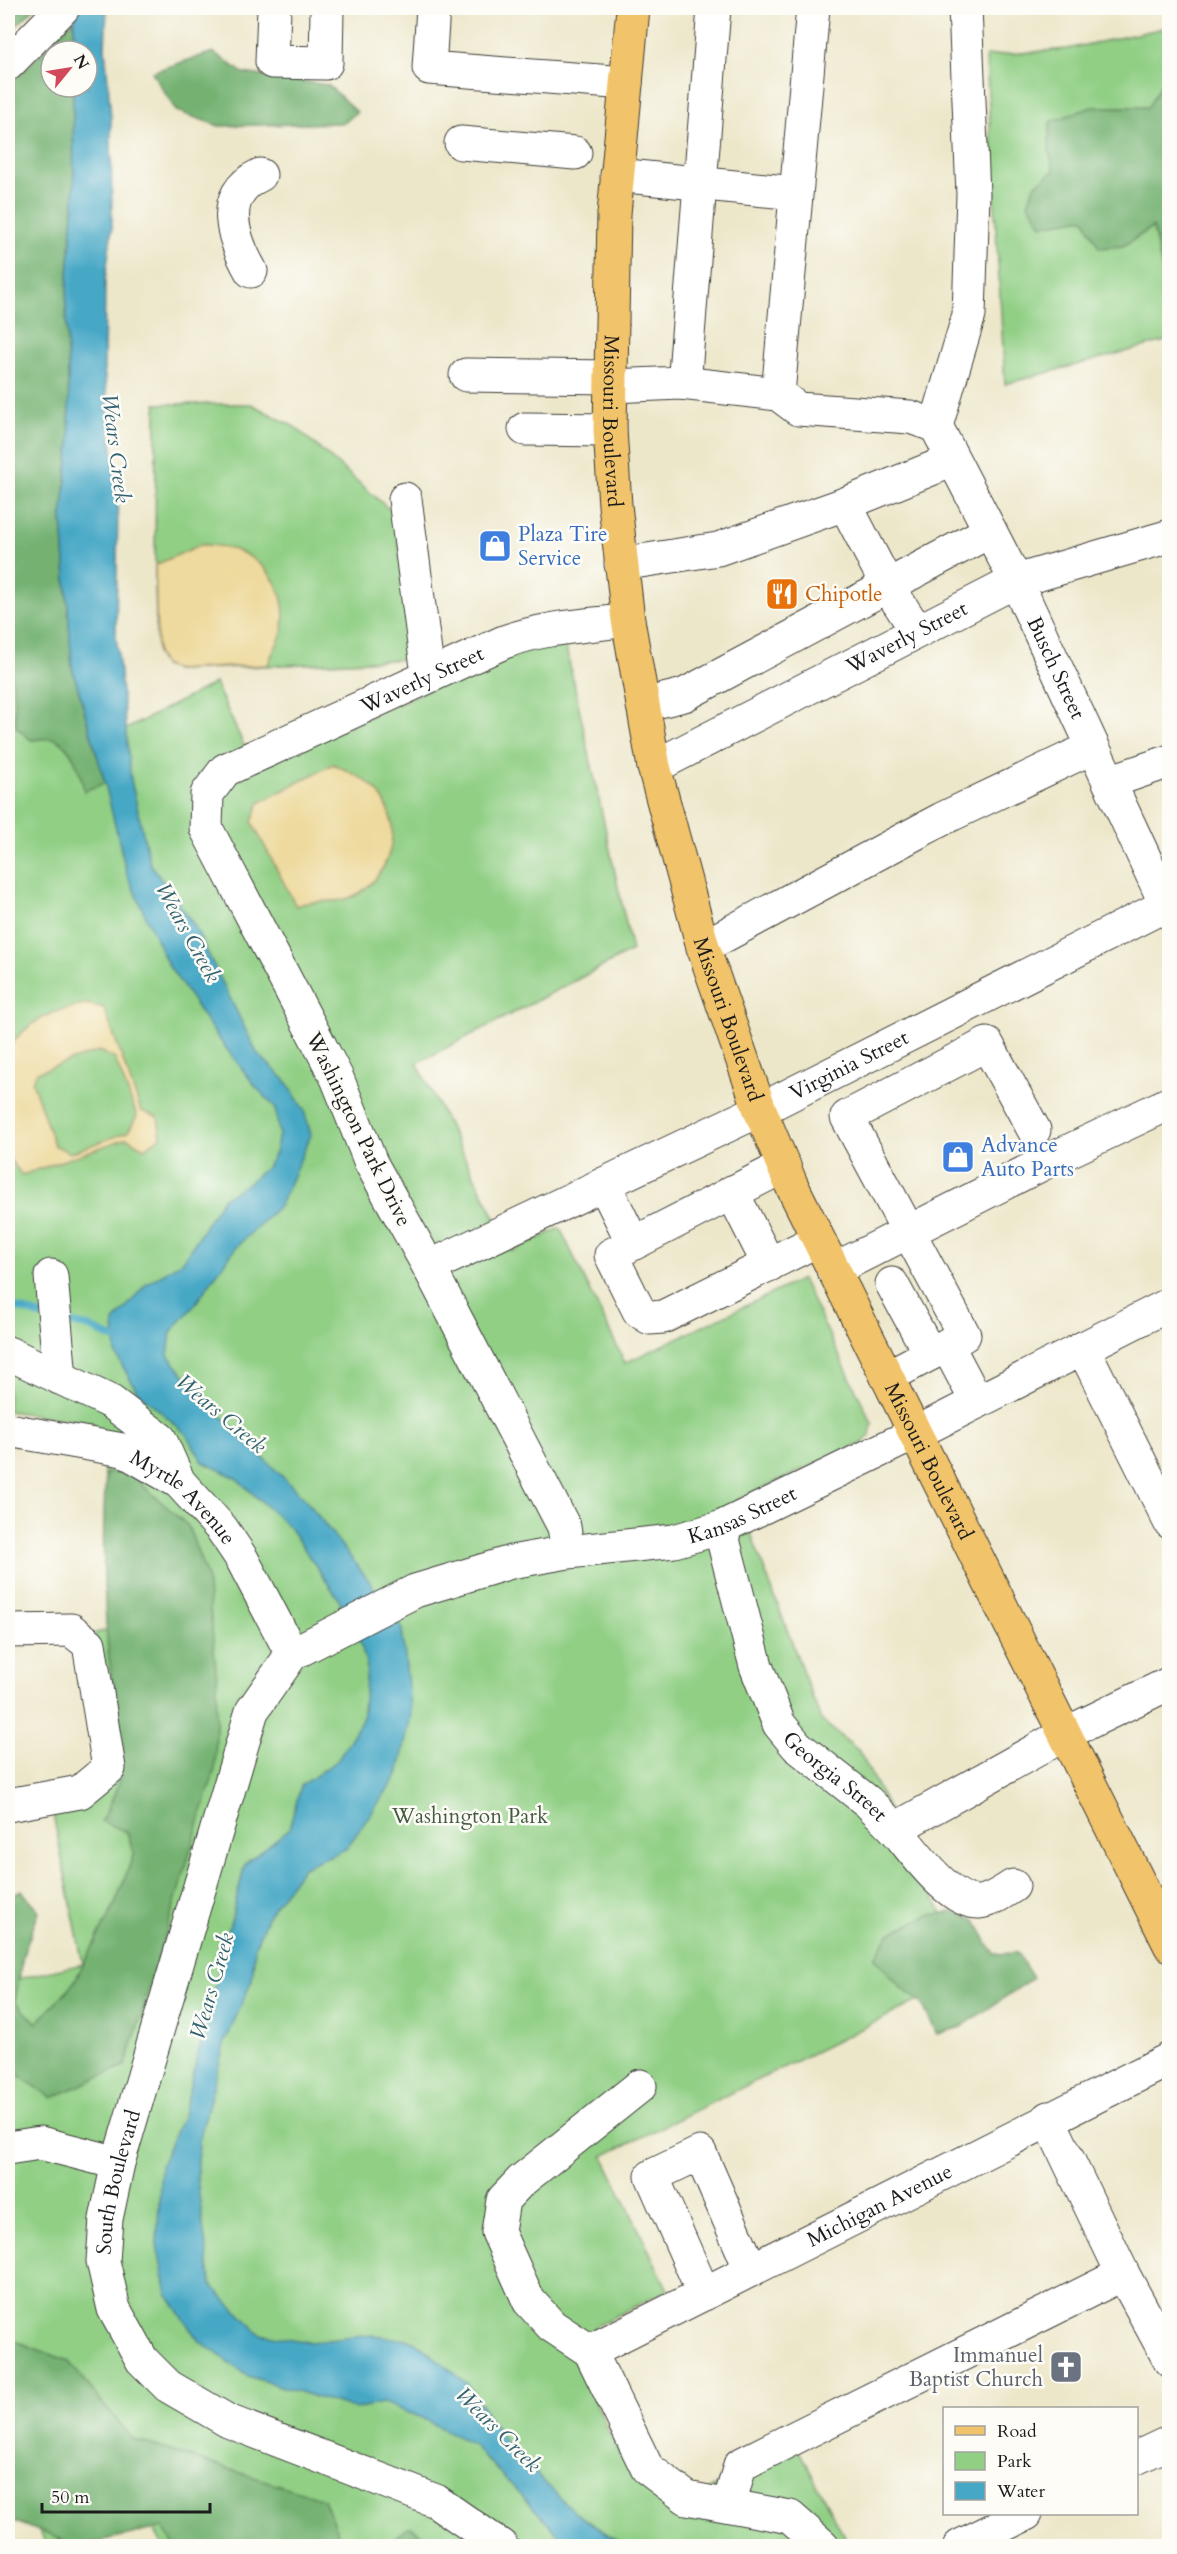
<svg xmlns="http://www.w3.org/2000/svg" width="1177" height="2554" font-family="Cardo,serif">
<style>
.green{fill:#91cf85;stroke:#567650;stroke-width:1.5}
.forest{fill:#74b272;stroke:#486747;stroke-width:1.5}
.sand{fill:#eeda9e;stroke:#857b5d;stroke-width:1.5;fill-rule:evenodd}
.water{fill:#47a8c6;stroke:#326271;stroke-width:1.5}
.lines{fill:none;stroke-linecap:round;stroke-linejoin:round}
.stream{stroke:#47a8c6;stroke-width:7}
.minor-casing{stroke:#3b3a36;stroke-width:35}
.major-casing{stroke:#3b3a36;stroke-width:35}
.minor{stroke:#fff;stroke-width:33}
.major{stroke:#f1c36a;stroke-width:33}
.labels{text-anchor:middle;stroke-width:5;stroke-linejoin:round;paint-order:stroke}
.street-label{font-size:21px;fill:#1c1c1c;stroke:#fdfcf7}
.shop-label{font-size:21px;fill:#366cbe;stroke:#fdfcf7;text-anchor:start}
.food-label{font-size:21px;fill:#c56008;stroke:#fdfcf7;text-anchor:start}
.park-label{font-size:21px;fill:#455b41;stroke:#fdfcf7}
.worship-label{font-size:21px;fill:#5b616d;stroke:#fdfcf7;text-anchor:end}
.water-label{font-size:22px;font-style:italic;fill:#326271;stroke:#fdfcf7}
</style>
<rect width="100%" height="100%" fill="#fdfcf7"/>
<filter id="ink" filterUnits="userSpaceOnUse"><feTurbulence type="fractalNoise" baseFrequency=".0167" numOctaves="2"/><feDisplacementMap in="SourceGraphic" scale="12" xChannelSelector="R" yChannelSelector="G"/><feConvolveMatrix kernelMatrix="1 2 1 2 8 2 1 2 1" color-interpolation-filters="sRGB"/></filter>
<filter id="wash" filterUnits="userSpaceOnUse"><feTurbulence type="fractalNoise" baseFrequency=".008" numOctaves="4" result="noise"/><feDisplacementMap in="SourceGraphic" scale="24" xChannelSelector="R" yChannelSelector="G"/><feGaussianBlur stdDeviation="1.35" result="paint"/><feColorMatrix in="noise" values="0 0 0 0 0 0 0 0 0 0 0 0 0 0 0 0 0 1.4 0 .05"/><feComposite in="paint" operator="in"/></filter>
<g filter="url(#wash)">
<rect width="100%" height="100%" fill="#ede7ca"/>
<g class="green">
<polygon points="1169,27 1169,79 1164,79 1148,108 1092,107 1049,151 1054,171 1034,186 1042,225 1084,218 1123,246 1153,227 1169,302 1169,340 1005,384 986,56 1067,49"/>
<polygon points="156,404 251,404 295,427 396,515 410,659 176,670 164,666 157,654 155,582"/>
<path d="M8 523 86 750 215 683 255 769 505 655 565 643 632 951 417 1063 512 1251 560 1228 625 1363 802 1279 872 1423 870 1435 863 1443 738 1499 821 1720 859 1751 973 1974 603 2156 668 2290 596 2326 572 2356C598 2395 609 2450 642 2483 651 2492 666 2499 677 2506L797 2446 849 2546H163L142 2506 45 2546 18 2481 8 2485V1981L83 1964 52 1809 103 1785 95 1633 137 1624 93 1423 8 1411Z"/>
</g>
<g class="forest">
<polygon points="8,8 35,8 8,34"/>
<path d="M74 19 73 51H51V87H73L74 201 66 302 70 443 62 518 72 667 105 783 84 791C81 774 73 746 55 739 49 737 38 740 31 740L16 727 13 684 8 660V87Z"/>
<polygon points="213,52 243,73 328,85 357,112 344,123 219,126 176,111 152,72"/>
<polygon points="1164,79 1169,79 1169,302 1153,227 1123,246 1099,248 1084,218 1042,225 1028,204 1034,186 1054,171 1049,151 1050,122 1092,107 1148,107"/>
<path d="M128 1472 188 1526 207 1577 217 1680 215 1769 126 2065 52 2098 8 2068V1897L22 1891 39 1912 23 1955 15 2002 37 2023 73 1984 116 1902 134 1853 127 1832 101 1821C142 1756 111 1706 107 1638 103 1582 102 1528 106 1473Z"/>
<polygon points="953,1912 975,1919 994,1954 1017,1953 1033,1978 961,2027 937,2034 921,2002 902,1989 875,1958 889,1934 928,1915"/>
<polygon points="8,2338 68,2361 133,2439 324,2499 342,2546 174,2546 164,2527 77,2546 8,2519"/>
<polygon points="410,2527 440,2546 383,2546"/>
</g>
<g class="sand">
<path d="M200 545C248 543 290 576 283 627 281 642 271 652 268 665L176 670 164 666 157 654 155 565Z"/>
<path d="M333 764C348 771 365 778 376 790 405 822 393 872 358 894 338 906 316 897 296 906L252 822 259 803Z"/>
<path d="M87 1004 104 1008 141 1111 158 1117 161 1137 144 1148 127 1138 22 1175 8 1157V1048C29 1020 53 1010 87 1004ZM99 1051 115 1059 137 1116 128 1132 70 1153 54 1145 32 1081 37 1072Z"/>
</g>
<polygon class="water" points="75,8 107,8 105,47 111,118 112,228 105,281 104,369 118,505 116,634 131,780 150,864 194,925 257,1053 286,1081 304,1110 311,1135 280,1205 236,1247 193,1307 171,1332 168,1355 201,1396 305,1499 367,1578 402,1629 411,1716 398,1775 346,1849 303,1867 268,1915 255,1947 252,1980 224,2045 199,2141 197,2180 211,2285 260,2334 310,2342 373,2335 414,2341 467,2383 505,2442 574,2512 626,2546 570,2546 472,2444 420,2417 383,2403 354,2409 248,2376 198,2340 167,2294 157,2245 161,2165 183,2115 245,1864 289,1829 301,1786 338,1760 362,1720 367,1667 361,1644 338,1598 289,1527 236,1478 203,1462 186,1434 137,1391 116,1355 114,1322 145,1285 183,1261 223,1198 246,1185 267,1167 275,1153 279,1134 275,1107 256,1087 216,1035 167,963 127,875 105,783 72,667 62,518 70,443 66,302 74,201 73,87 87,87 87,51 73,51"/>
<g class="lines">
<g class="stream">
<polyline points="8,1305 42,1316"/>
<polyline points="65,1322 89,1327 121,1342"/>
</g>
</g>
</g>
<g filter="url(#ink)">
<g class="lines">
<g class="minor-casing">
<g id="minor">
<polyline points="274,8 272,62 326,63 327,8"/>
<polyline points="433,8 429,68 626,83"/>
<polyline points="8,64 63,8"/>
<polyline points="461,143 575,153"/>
<polyline points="617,175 795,193"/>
<path d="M251 271C233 239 217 195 260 175"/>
<polyline points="466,375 611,377"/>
<polyline points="681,383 778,394 798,409 910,417 936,426"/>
<polyline points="611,386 681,383 685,373 714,8"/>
<polyline points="778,394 813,8"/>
<path id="s1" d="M936 426 1016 581 1170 913"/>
<polyline points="936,426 969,315 973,194 965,8"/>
<polyline points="525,429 610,430"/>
<polyline points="405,499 428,675"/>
<polyline points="845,504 887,585 917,631"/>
<polyline points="621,564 718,549 845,504 953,460"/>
<polyline points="643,705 684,695 990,531"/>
<path id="s2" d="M654 767 1016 581 1170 536"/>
<polyline points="1109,782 1170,761"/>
<polyline points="703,947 942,819 1093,747"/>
<polyline points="784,1166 611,1255 639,1311 650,1318 663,1317 818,1240"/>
<polyline points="604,1184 633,1243"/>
<polyline points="732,1192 769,1265"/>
<path id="s3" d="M429 1267 760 1110 1170 903"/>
<polyline points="833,1270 1052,1159 1170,1103"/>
<polyline points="51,1276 60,1378"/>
<polyline points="892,1284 930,1354 947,1345 977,1402"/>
<polyline points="947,1345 964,1335 847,1117 987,1044 1034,1130"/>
<polyline points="1083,1348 1170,1522"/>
<polyline points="8,1353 111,1402 160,1439 179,1482"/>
<polyline points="887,1377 930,1354"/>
<path id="s4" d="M8 1430 123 1450 179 1482 222 1529 242 1559 292 1654"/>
<path id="s5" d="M720 1528 756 1666 779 1724 797 1746 868 1802 895 1829 1065 1734 1170 1683"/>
<path id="s6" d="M568 1552 564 1527 429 1267 371 1163 337 1078 206 828 207 794 225 770 504 642C544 627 586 626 628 620"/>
<polyline points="8,1631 71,1630 89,1644 109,1768 80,1792 8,1805"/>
<path d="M895 1829C912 1849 950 1904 979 1902 991 1901 1003 1892 1013 1886"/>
<polyline points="640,2086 521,2181 503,2200 498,2232 529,2301 552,2326 590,2351 647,2468 687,2498 790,2517 823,2546"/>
<polyline points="1048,2118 1123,2274 1170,2361"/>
<polyline points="8,2148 40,2143 118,2163"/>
<polyline points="704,2294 652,2176 700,2153 751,2270"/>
<path id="s7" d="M590 2351 1170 2059"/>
<polyline points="1136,2458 1170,2442"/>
<polyline points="729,2505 740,2465 1123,2274"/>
<path id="s8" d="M501 2546 436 2501 228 2421 168 2386 142 2360 114 2309 103 2261 106 2219 118 2163 252 1711 292 1654 415 1591 511 1562 568 1552 674 1541 720 1528 916 1433 1170 1304"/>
<polyline points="960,2546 1026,2514"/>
</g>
</g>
<g class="major-casing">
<g id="major">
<path id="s9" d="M633 8 614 214 610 430 615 505 628 620 654 767 703 947 760 1110 791 1184 1170 1945"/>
</g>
</g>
<use href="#minor" class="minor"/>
<use href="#major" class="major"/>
</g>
</g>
<defs>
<g id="shop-square" transform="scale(1.725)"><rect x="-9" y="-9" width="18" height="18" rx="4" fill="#3f7fe0" stroke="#fdfcf7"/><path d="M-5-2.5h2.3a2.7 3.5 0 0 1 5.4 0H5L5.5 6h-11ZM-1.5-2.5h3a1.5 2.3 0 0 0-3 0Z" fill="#fff"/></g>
<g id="restaurant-square" transform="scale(1.725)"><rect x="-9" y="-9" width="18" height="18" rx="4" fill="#e8710a" stroke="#fdfcf7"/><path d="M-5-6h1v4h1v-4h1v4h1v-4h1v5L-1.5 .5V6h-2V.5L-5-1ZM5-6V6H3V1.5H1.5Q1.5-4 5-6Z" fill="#fff"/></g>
<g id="church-square" transform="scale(1.725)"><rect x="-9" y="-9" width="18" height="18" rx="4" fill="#6b7280" stroke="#fdfcf7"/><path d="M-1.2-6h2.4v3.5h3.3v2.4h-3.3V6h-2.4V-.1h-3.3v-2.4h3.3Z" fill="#fff"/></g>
</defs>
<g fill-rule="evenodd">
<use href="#shop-square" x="495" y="546"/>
<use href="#restaurant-square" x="782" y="594"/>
<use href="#shop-square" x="958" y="1157"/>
<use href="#church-square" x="1066" y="2367"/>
</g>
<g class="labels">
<g class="street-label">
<text dy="7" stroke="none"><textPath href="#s9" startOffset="414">Missouri Boulevard</textPath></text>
<text dy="7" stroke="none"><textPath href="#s2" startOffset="284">Waverly Street</textPath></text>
<text dy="7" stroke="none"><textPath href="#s1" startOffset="270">Busch Street</textPath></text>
<text dy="7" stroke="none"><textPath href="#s6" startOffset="1092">Waverly Street</textPath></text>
<text dy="7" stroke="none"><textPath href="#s9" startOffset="1026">Missouri Boulevard</textPath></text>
<text dy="7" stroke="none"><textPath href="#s3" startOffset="466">Virginia Street</textPath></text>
<text transform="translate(359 1129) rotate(64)" y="7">Washington Park Drive</text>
<text dy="7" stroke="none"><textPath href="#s9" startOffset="1512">Missouri Boulevard</textPath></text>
<text dy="7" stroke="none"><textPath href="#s4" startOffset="194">Myrtle Avenue</textPath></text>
<text dy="7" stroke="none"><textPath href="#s8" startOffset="1632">Kansas Street</textPath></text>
<text dy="7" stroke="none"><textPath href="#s5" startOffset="282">Georgia Street</textPath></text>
<text dy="7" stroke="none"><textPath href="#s8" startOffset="596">South Boulevard</textPath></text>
<text dy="7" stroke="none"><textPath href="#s7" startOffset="324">Michigan Avenue</textPath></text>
</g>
<g class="shop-label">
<text x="518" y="541">Plaza Tire<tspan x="518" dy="24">Service</tspan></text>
<text x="981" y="1152">Advance<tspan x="981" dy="24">Auto Parts</tspan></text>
</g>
<g class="food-label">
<text x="805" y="601">Chipotle</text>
</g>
<g class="park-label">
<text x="470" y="1823">Washington Park</text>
</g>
<g class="worship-label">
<text x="1043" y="2362">Immanuel<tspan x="1043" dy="24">Baptist Church</tspan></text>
</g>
<g class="water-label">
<text transform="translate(117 448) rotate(83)" y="8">Wears Creek</text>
<text transform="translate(189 932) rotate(61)" y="8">Wears Creek</text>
<text transform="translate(222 1413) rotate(40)" y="8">Wears Creek</text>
<text transform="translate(211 1986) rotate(-74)" y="8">Wears Creek</text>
<text transform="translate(499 2429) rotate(45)" y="8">Wears Creek</text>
</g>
</g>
<rect width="1177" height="2554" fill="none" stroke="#fdfcf7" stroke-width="30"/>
<rect x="943" y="2407" width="195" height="108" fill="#fdfcf7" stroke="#a3a29f" stroke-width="1.5"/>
<rect x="955" y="2426" width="30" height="9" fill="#f1c36a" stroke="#a3a29f" stroke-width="1.5"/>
<text x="997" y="2437" font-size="18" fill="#1c1c1c">Road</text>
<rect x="955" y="2452" width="30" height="18" fill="#91cf85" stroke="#a3a29f" stroke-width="1.5"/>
<text x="997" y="2467" font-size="18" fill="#1c1c1c">Park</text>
<rect x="955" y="2482" width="30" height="18" fill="#47a8c6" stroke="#a3a29f" stroke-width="1.5"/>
<text x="997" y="2497" font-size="18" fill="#1c1c1c">Water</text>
<g transform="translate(69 69) rotate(60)"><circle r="28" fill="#fdfcf7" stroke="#a3a29f" stroke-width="1.5"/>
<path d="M0-4.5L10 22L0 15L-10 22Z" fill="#d1495b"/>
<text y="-9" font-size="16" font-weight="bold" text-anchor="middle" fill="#1c1c1c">N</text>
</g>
<path d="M42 2503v9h168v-9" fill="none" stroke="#1c1c1c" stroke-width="3"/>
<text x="51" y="2503" font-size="18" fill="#1c1c1c" stroke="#fdfcf7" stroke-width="4.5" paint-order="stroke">50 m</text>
</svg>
